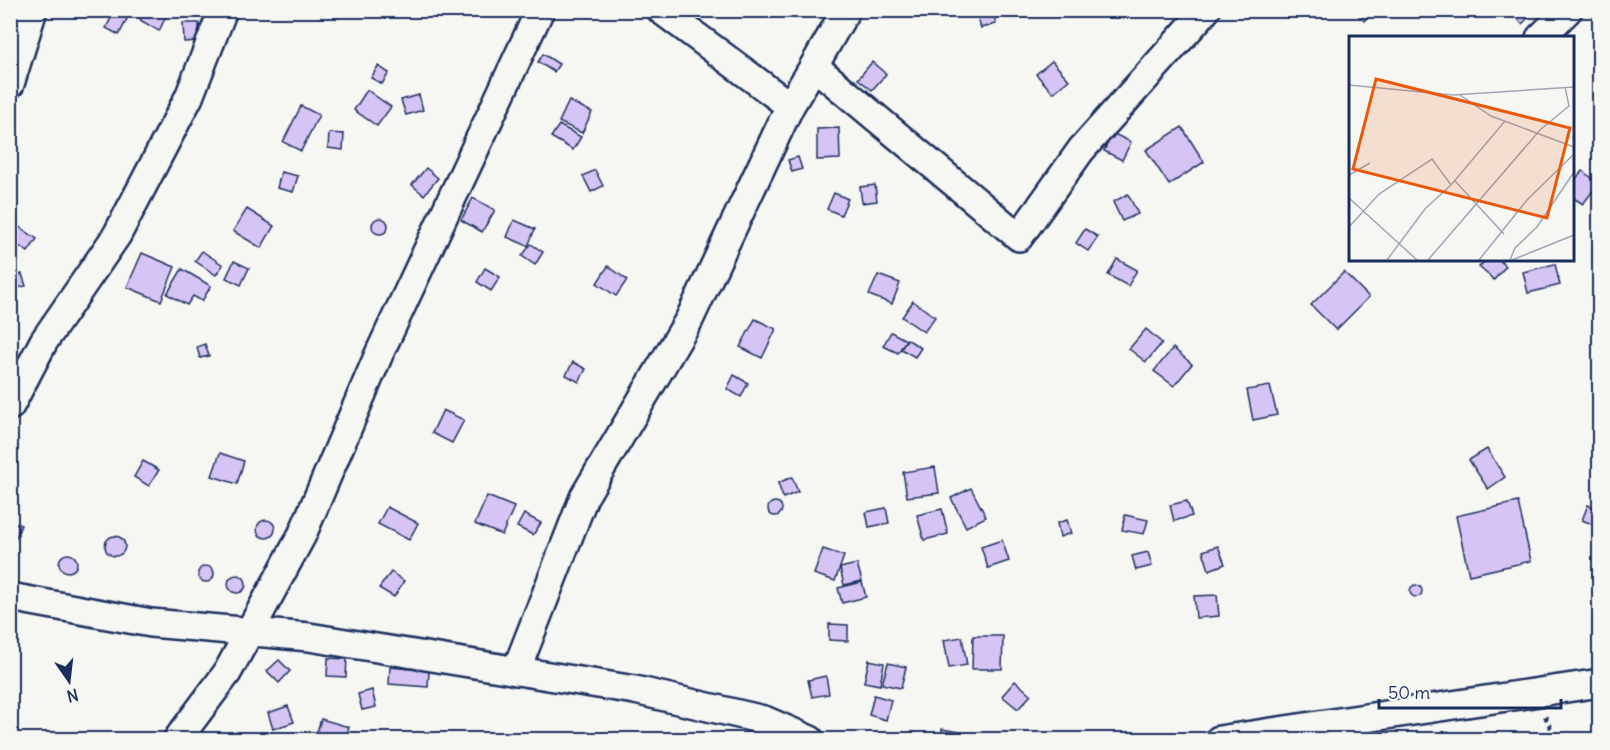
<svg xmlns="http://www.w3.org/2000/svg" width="1610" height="750" font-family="Delius,sans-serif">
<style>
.building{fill:#d6c4f5;stroke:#1b2f5e;stroke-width:1.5}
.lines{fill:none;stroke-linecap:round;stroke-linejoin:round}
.street-casing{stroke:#1b2f5e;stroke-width:32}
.path{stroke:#1b2f5e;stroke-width:4;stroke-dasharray:4.5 4.5;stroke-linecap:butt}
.street{stroke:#f6f6f2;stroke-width:27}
.inset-road{fill:none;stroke:#9ea6b7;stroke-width:1.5}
.view{fill:#e8590c;fill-opacity:0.15;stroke:#e8590c;stroke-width:3}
.inset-edge{fill:none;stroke:#1b2f5e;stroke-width:3}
</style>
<rect width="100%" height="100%" fill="#f6f6f2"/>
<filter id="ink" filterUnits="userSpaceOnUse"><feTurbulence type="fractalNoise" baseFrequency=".0167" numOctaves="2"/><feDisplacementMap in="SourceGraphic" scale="12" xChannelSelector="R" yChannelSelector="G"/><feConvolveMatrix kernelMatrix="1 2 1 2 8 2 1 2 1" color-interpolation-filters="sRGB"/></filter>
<g filter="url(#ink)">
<g class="building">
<polygon points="145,10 169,10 159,31 140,20"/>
<polygon points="980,10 993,10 996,24 981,28 976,12"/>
<polygon points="1353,10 1374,10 1364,21"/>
<polygon points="1510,10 1532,10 1534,12 1522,24"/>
<polygon points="114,12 127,19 119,35 106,28"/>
<polygon points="183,23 199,23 199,41 184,42"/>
<polygon points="543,54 559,64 554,72 538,62"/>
<polygon points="1052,61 1069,80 1053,93 1036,74"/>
<polygon points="872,62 886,74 872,90 858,79"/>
<polygon points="378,66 389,73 382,84 371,78"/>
<polygon points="367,90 391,107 377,126 354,110"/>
<polygon points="419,95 423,110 406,115 401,100"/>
<polygon points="569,101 592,112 582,133 559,122"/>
<polygon points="301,106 319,115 301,151 283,142"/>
<polygon points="559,125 581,137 573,150 551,137"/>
<polygon points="1182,127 1204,162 1169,185 1146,150"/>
<polygon points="839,128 840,159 817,160 817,129"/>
<polygon points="329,133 344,134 343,150 328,148"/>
<polygon points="1112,133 1131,142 1122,160 1104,151"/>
<polygon points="798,157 802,169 792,172 788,160"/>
<polygon points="426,168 438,178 424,195 412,185"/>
<polygon points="595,170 603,186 591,192 583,176"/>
<polygon points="1582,171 1599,183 1583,204 1572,197 1572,184"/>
<polygon points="281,172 298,176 293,192 277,188"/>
<polygon points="875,185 877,201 862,203 860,187"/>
<polygon points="834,193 848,199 841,215 827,209"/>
<polygon points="1128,194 1138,214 1122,221 1113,202"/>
<polygon points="473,198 495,210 482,232 461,220"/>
<polygon points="247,209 274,226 261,248 233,231"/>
<circle cx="380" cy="226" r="8"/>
<polygon points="514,220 535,229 528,246 507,237"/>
<polygon points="18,226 37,239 28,252 10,240"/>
<polygon points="1085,229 1098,237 1088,251 1076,243"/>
<polygon points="531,244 543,252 535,265 522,256"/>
<polygon points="202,251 223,265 216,275 195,261"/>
<polygon points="142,253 175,267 161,301 127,287"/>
<polygon points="1117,259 1137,270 1128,286 1108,275"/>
<polygon points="1486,260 1499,260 1506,266 1494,280 1479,267"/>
<polygon points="234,261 249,268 241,285 226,278"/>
<polygon points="1555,264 1560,285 1528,293 1523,272"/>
<polygon points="608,266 627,280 616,296 597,283"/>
<polygon points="485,268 500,277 491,291 477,282"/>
<polygon points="182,269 211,286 202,301 193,296 187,305 167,294"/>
<polygon points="1344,272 1369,297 1336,330 1311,305"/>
<polygon points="22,274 26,286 16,288 12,277"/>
<polygon points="878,275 900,283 892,304 869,295"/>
<polygon points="913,301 935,317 924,332 902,317"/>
<polygon points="755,319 776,329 762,358 740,347"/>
<polygon points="1146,329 1162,343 1146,362 1129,349"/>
<polygon points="891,332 906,340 898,353 883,346"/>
<polygon points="907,339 921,348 915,357 901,349"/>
<polygon points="205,344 209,356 200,358 197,347"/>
<polygon points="1173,348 1192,364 1174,386 1154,371"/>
<polygon points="573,362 586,369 579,382 566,375"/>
<polygon points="734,375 748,383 741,397 727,389"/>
<polygon points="1270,386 1277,415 1253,420 1247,390"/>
<polygon points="443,410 464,420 452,443 432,433"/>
<polygon points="1487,449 1505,477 1488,489 1469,460"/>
<polygon points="220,453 244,461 237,484 212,476"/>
<polygon points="143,461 159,470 149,486 134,477"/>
<polygon points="935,467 939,493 907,497 903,472"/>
<polygon points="792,477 798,492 783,498 778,483"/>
<polygon points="971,488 986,517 966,527 951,498"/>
<polygon points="487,496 514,507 502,535 475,524"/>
<polygon points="1187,501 1192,516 1174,521 1170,505"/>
<circle cx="775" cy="509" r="7"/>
<polygon points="1518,502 1531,561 1469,575 1456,516"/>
<polygon points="1588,505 1600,510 1597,526 1582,520"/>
<polygon points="387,507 418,523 409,540 378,524"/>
<polygon points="886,508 889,523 869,527 866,512"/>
<polygon points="942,509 948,534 924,540 917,515"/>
<polygon points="524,514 541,523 533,535 517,527"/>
<polygon points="1125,515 1148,520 1144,534 1122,530"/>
<polygon points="1067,520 1071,533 1060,537 1057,523"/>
<circle cx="266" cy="529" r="9"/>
<polygon points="10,521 21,525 11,550 10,550"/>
<circle cx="115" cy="546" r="10"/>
<polygon points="1002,540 1009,561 988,568 981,547"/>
<polygon points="1218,546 1225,564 1209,570 1203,551"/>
<polygon points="823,549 844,556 835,581 814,574"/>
<polygon points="1148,552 1152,566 1136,570 1132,556"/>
<circle cx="68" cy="563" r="9"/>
<polygon points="857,564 862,581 844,585 840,568"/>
<circle cx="206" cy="574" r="8"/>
<polygon points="391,572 404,581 394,597 379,588"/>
<circle cx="237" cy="584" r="9"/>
<polygon points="862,582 866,597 842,603 838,588"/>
<circle cx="1416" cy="591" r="6"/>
<polygon points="1217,595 1219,616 1196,618 1194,596"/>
<polygon points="829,624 848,625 848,641 829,640"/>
<polygon points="973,636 1003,636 1002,669 972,669"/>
<polygon points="962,637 967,665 949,668 944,640"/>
<polygon points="328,658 347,659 346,677 327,676"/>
<polygon points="279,660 290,671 279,683 267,671"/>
<polygon points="869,660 884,663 880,685 864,682"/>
<polygon points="888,663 906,667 901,688 882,684"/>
<polygon points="390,667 429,671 428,687 389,684"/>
<polygon points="826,676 829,694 812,697 808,680"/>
<polygon points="1015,681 1031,695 1018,709 1002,696"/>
<polygon points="372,690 376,707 362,710 358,694"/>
<polygon points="874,695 891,700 886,720 869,715"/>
<polygon points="288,706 294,722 273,729 268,713"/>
<polygon points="321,719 349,727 345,740 321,740 315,738"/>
<polygon points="942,729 960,732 958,740 940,740"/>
</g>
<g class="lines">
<g class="street-casing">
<g id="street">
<polyline points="661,10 790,106"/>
<polyline points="1540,38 1568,10"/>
<polyline points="814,66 846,10"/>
<polyline points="10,84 33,10"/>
<polyline points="10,406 44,341 117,235 189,97 223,10"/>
<polyline points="10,597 151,623 309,637 635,690 764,720 810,740"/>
<polyline points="516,671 584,497 689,320 790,106 814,66 1019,237 1081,150 1206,10"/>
<polyline points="177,740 227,673 302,535 379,354 540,10"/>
<polyline points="1219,740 1600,683"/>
</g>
</g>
<polyline class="path" points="1545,716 1556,740"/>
<use href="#street" class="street"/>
</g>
</g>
<g transform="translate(1349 36)">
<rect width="225" height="225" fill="#f6f6f2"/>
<path class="inset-road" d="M0 49 104 59 225 51M111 59 142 80 225 111M0 139 21 127M106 145 155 198M0 162 68 224M0 191 30 158 83 123 102 149 156 85M38 224 76 173 102 149M79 224 191 94 220 70 216 51M130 224 178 164 225 118M161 224 166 212 188 191 225 136M163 224 225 199"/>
<path class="view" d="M27 43 221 92 198 182 4 133Z"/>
<rect width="225" height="225" class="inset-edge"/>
</g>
<rect width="1610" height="750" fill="none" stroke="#f6f6f2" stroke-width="36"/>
<rect x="18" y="18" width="1574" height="714" fill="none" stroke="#1b2f5e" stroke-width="2" filter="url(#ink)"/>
<g transform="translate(69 681) rotate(166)" stroke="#f6f6f2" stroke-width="4.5" paint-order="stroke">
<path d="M0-4.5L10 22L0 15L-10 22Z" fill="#1b2f5e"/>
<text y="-9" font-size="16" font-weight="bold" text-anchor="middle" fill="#1b2f5e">N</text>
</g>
<path d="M1379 699v9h182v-9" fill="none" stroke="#1b2f5e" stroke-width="3"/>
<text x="1388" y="699" font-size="18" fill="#1b2f5e" stroke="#f6f6f2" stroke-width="4.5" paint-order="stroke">50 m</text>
</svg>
